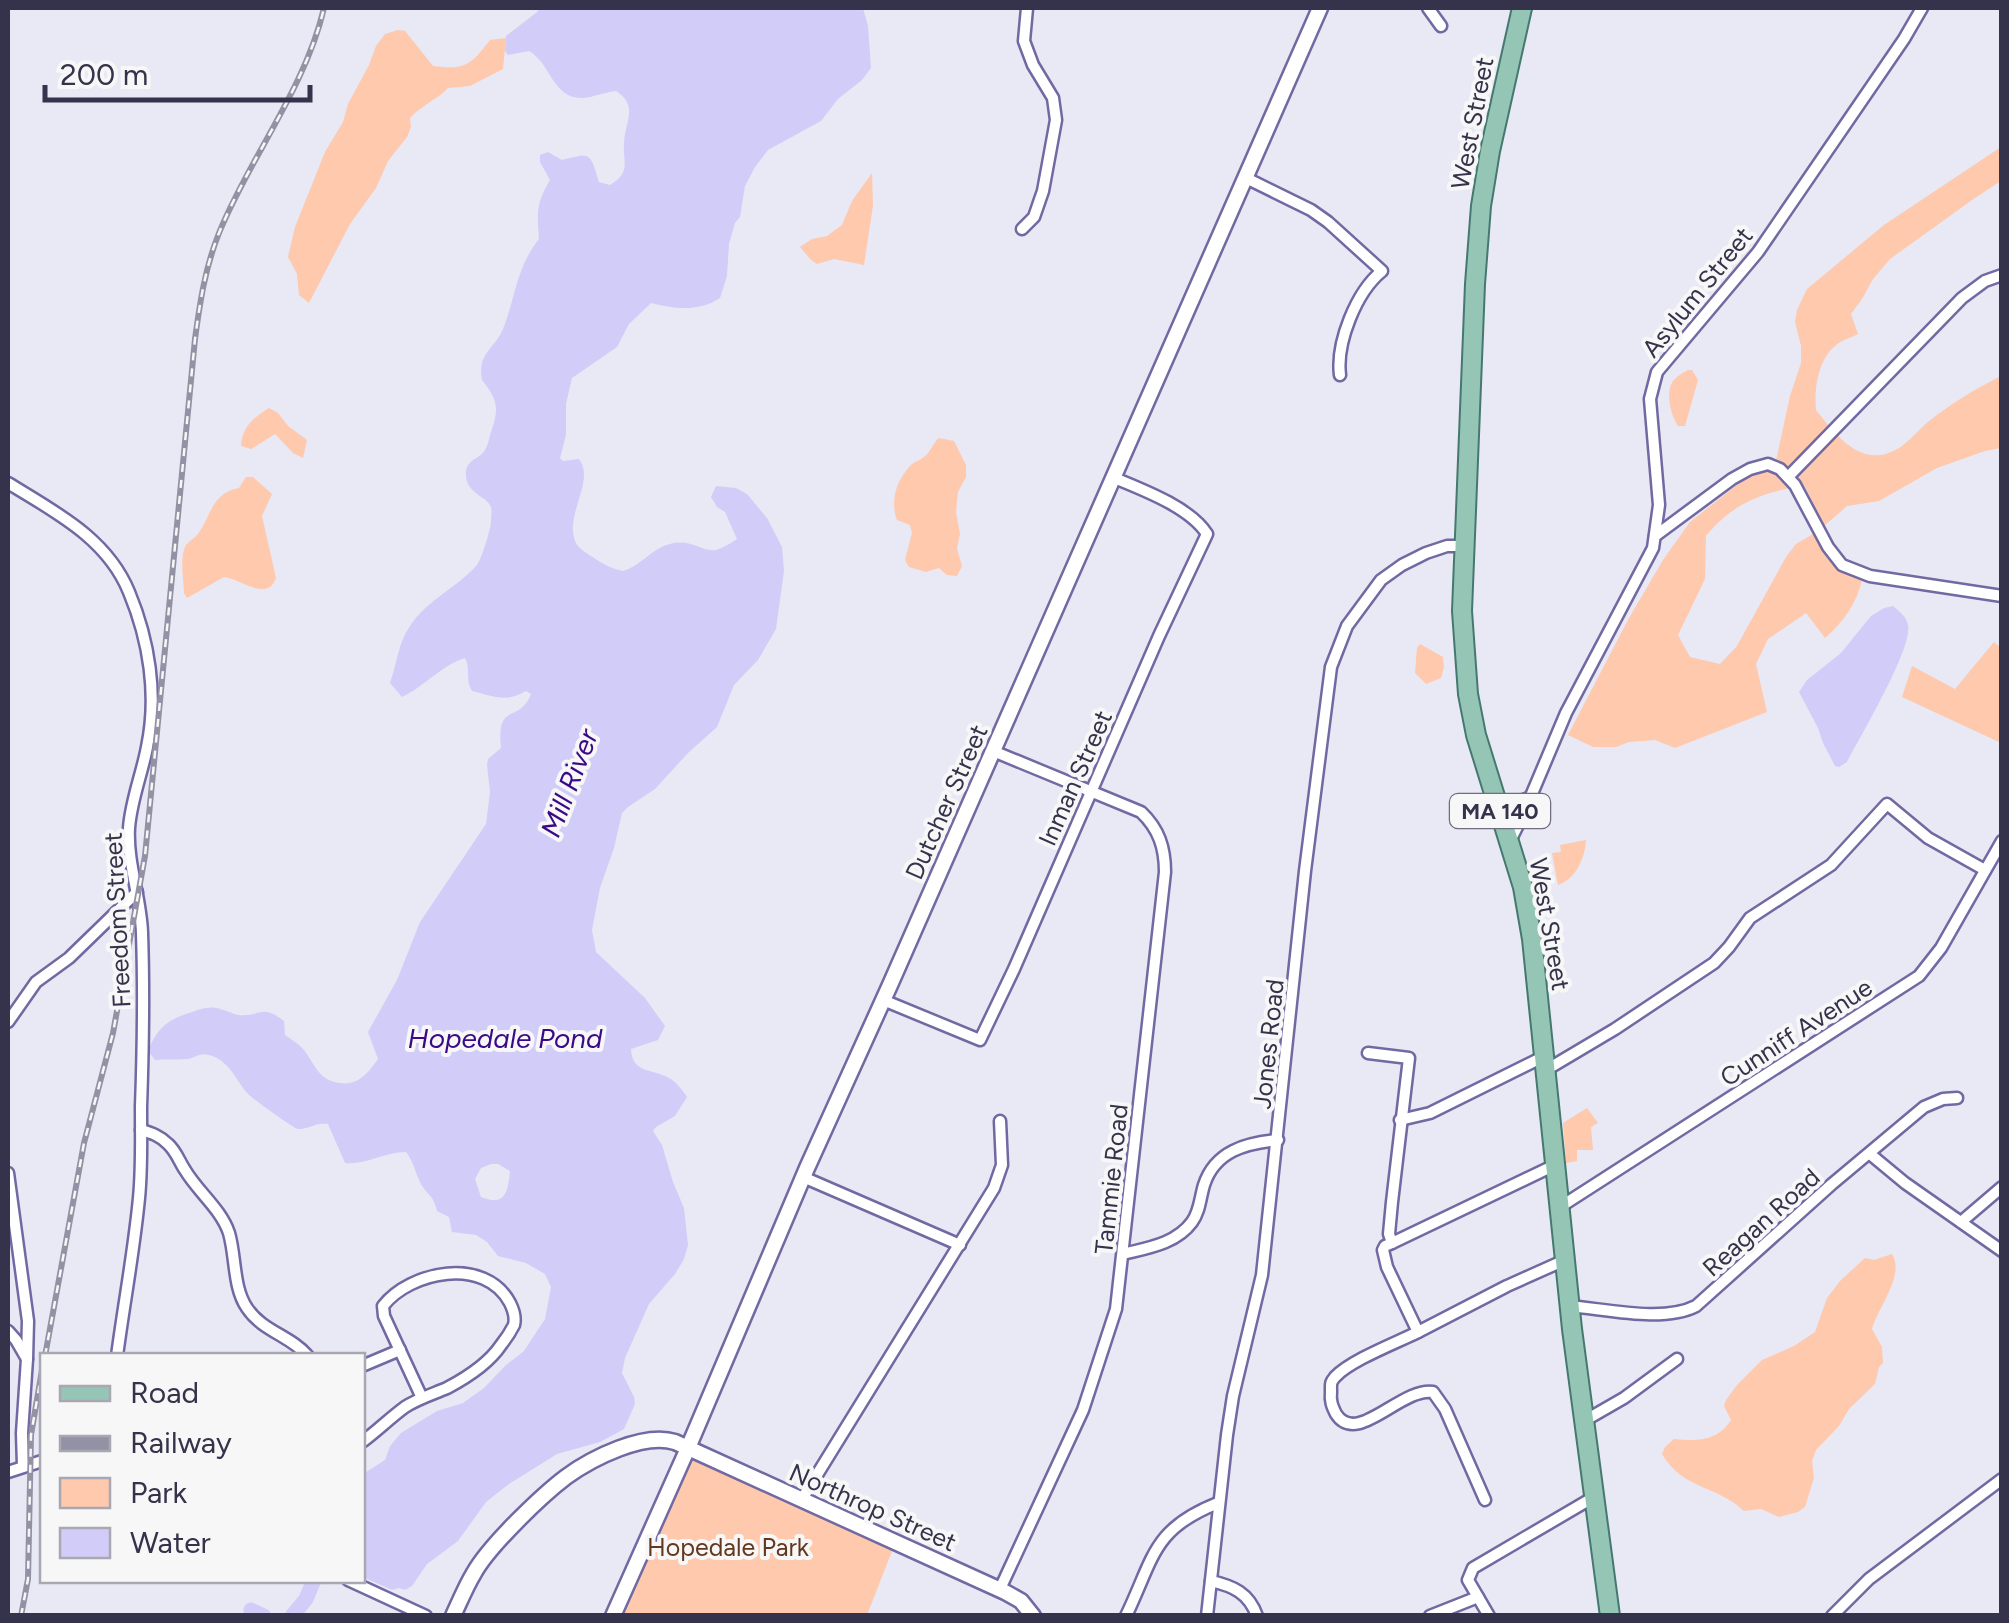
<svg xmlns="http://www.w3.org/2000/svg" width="2009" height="1623" font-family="Figtree,sans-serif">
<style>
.green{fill:#fec9ad}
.water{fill:#d1cdf8;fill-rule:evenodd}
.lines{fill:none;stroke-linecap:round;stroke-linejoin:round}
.river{stroke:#d1cdf8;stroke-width:15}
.minor-casing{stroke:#7169a2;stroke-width:15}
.tertiary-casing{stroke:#7169a2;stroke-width:19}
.primary-casing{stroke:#457970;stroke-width:22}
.minor{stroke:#fff;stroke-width:10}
.tertiary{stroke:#fff;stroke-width:14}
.primary{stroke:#95c5b5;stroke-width:18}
.rail-casing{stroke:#9391a4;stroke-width:6}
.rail{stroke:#f7f7f7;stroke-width:2.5;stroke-dasharray:8;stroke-linecap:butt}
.labels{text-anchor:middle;stroke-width:8;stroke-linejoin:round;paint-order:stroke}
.shield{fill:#f7f7f7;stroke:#6f6d7f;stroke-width:2.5}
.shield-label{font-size:22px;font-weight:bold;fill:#35324b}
.street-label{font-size:25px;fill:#35324b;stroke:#f7f7f7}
.park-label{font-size:25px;fill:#63381f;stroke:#f7f7f7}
.water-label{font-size:28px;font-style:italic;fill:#3a0987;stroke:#f7f7f7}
</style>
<rect width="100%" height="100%" fill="#e9e8f5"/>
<g class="green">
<path d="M398 30 405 31 433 66C465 70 470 66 490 40L506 38 503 69 470 86 448 88C437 100 420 106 410 118L411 127 407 137 388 161 376 188 350 224 309 303 299 295 297 274 288 257 295 227 325 152 343 122 348 104 369 65 376 46 385 34Z"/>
<path d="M2001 147V181L1972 200 1890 259 1873 279 1862 299 1851 314 1858 334C1851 338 1841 340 1835 346 1818 360 1814 389 1816 410 1836 435 1862 471 1899 448 1910 441 1918 430 1928 422 1950 404 1977 388 2001 376V448L1985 451 1937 468 1879 501 1847 506 1824 526 1804 485C1762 493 1734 502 1706 536L1705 579 1678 635 1690 657 1720 664 1737 646 1786 557 1796 544 1813 534 1834 566 1862 580C1856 605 1844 621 1825 638L1806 613 1768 639 1756 664 1767 712 1675 748 1655 740 1629 742 1616 747H1593L1568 735 1629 618 1663 560 1690 522 1747 477 1766 470H1774L1790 396 1801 363V346L1795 322 1797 310 1807 289 1884 225Z"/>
<polygon points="872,173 873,206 864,265 834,259 817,264 811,260 800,247 812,239 827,236 842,225 852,201"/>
<path d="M1688 370H1692L1698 380 1685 426H1678C1671 416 1665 392 1673 381 1676 377 1684 372 1688 370Z"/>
<path d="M269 408 278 413 288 426 307 440 303 458 293 453 275 434 251 449 241 446C242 427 254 417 269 408Z"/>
<path d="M939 438 954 441 966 465V477L958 492 956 512 960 534 957 549 962 566 957 576 947 575 939 568 926 572 909 567 905 560 912 533 910 525 897 520C890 500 896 482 910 466 916 460 918 462 924 457 931 452 932 444 939 438Z"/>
<path d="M246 477H253L272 494 262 516 276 578C267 602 243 580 224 577L187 598 184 593C184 580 179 557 186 545 189 541 195 538 198 534 212 514 212 493 239 488Z"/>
<polygon points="1994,642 2001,648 2001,743 1902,697 1912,666 1955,689"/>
<polygon points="1420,644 1443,657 1444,667 1441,678 1426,684 1415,673 1417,648"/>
<path d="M1586 840C1585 858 1576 879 1558 885L1552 853 1561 852 1560 845Z"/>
<polygon points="1587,1108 1598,1123 1591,1127 1593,1150 1577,1150 1577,1161 1566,1163 1563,1123"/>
<path d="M1892 1254C1905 1276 1879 1305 1872 1329L1882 1347 1883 1363 1879 1367 1875 1384 1849 1409 1839 1426 1816 1450 1812 1461 1814 1478 1805 1507 1798 1512 1779 1517 1761 1509 1744 1511C1717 1485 1683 1490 1662 1454L1665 1447 1674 1439C1697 1441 1717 1442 1731 1420L1724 1406 1726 1400 1737 1385 1762 1360 1794 1346 1815 1332 1827 1298 1840 1281 1865 1258 1874 1260Z"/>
<polygon points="691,1456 894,1546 867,1615 620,1616"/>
</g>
<g class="water">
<path d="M540 8H863L868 26 871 68 862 80 838 99 821 121 768 150 755 167 745 186 740 217 735 223 729 244 727 276 720 298C699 312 674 309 651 303L629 324 617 347 572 378 566 404V435L560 458 563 461 579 459C596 481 563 516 576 543 579 549 588 554 594 558 603 564 612 569 623 571 641 566 652 548 670 544 691 538 701 552 716 550 723 548 731 543 737 539L725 512 717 507 711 497 716 486 736 488 747 494 767 518 782 547 784 571 776 629 758 660 734 685 717 727 688 753 655 789 628 807 622 813 614 848 600 888 592 930 596 952 645 998 665 1026 658 1040 631 1049C632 1074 652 1068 669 1078 677 1082 682 1090 687 1097L675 1116 656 1127 653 1131 662 1145 673 1182 684 1208 688 1245 684 1259 675 1274 649 1304 625 1358 622 1373 634 1397 635 1404 624 1429 600 1442 557 1454 509 1484 486 1502 458 1541 427 1564 412 1586 405 1590 399 1588 392 1590 363 1577V1474L385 1460 390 1446 401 1433 437 1411 463 1403 484 1388 506 1365 524 1351 545 1319 551 1287 545 1274 526 1263 498 1256 487 1242 476 1235 452 1232 449 1217 437 1211C434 1199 432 1198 425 1190 416 1179 415 1163 406 1152 385 1152 366 1165 345 1163L328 1124C316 1122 309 1129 298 1129 295 1129 250 1097 247 1093 236 1080 229 1060 209 1055 200 1052 195 1058 187 1059 177 1060 166 1059 155 1060L148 1051C156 1031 165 1021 186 1014 196 1011 205 1006 216 1008 224 1009 232 1014 239 1015 260 1017 261 1003 284 1021L285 1035C292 1040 299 1044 304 1050 315 1065 319 1080 339 1083 358 1086 367 1074 378 1059L368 1032 397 980 420 922 486 824 490 792 487 765 488 759 501 748C496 700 519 725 531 694L526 691C506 703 493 696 472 691 465 681 471 668 465 658 442 665 425 686 402 697L390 683C397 664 398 643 410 626 427 600 458 587 477 565 482 558 490 531 491 522 491 520 492 509 491 507 487 496 464 493 466 472 467 459 480 459 485 450 488 445 489 440 490 435 499 410 499 401 482 380 477 353 494 350 503 329 516 296 516 268 539 239 537 213 536 203 550 180L540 162V155L548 152 562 160C592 152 590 153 599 182L610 185C631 172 623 164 624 143 625 121 639 106 616 91 605 92 594 97 583 98 552 99 551 63 529 51L508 55 505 51 506 36 537 12ZM491 1164H498L510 1171C508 1191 506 1207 481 1197L475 1179 481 1168Z"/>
<path d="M1893 606C1900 612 1906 616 1908 625 1913 648 1860 737 1847 762L1839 767 1835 766 1823 743 1818 728 1799 692 1807 680 1841 653 1871 616 1884 608Z"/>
</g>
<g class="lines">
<g class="river">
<polyline points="251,1610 264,1616"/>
<polyline points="292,1616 306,1599 314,1580"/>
</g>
<g class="minor-casing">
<g id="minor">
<polyline points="1428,8 1441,26"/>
<path d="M1244 177 1311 210 1328 222 1382 271C1356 292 1336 343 1340 375"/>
<polyline points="1022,229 1034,217 1043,191 1056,120 1053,98 1033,65 1024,41 1027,8"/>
<polyline points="1788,477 1962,298 1985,281 2002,275"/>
<path d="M8 483C55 512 107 538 129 592 149 640 158 695 147 747 142 774 131 800 129 828 127 864 141 898 142 933 144 991 143 1050 141 1107 141 1138 142 1168 139 1198 134 1251 124 1303 117 1356"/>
<polyline points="1655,536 1732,479 1750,469 1768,464 1780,469 1795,485 1828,547 1842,565 1870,576 2002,596"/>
<path d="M993 751 1141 812C1159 829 1165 848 1165 872L1116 1309 1083 1410 1000 1589"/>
<polyline points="1497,803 1510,805 1529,798"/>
<polyline points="1511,839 1523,815 1566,713 1653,548 1659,505 1650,399 1657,372 1758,252 1904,39 1922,8"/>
<path d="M883 1000 980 1040 1014 969 1159 636 1207 534C1190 507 1141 489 1112 477"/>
<polyline points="8,1022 36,982 69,958 137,892"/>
<polyline points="1368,1053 1409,1058 1392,1202 1389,1234 1392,1243"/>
<polyline points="1546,1070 1615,1029 1714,963 1729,947 1750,918 1831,865 1887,804 1928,838 1985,870"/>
<polyline points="1400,1120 1430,1113 1545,1056"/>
<path d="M141 1130C152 1133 160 1136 168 1144 176 1151 179 1161 185 1170 198 1192 221 1209 229 1233 236 1257 233 1288 247 1308 262 1331 291 1336 308 1356"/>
<polyline points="1870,1154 1905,1183 2002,1251"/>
<polyline points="1555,1165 1392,1243 1385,1246 1383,1250 1387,1267 1418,1332 1507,1286 1565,1260"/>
<polyline points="8,1173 28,1321 27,1359"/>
<polyline points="803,1177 960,1245"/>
<polyline points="1560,1207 1919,976 1941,948 2002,841"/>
<polyline points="1961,1222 2002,1187"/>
<path d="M1123 1254C1147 1248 1176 1244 1192 1222 1200 1211 1200 1198 1204 1185 1215 1151 1246 1143 1278 1140"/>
<path d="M1569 1306C1606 1309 1663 1323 1696 1306L1832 1184 1924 1107 1943 1099 1957 1098"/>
<polyline points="8,1331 16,1340 27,1359 22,1433 23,1466"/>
<path d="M1418 1332C1396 1343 1351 1360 1335 1377 1330 1383 1331 1384 1331 1392 1330 1401 1332 1406 1336 1414 1357 1447 1401 1387 1433 1392L1445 1409 1485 1500"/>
<polyline points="362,1366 400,1350"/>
<polyline points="1584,1421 1624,1398 1677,1359"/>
<path d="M362 1442C377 1431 390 1418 405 1407 417 1399 433 1394 447 1388 466 1378 489 1363 501 1345 505 1340 511 1331 514 1325 516 1317 513 1309 510 1303 485 1256 410 1271 383 1306L384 1316 422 1398"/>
<polyline points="8,1472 42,1461"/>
<polyline points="802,1499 994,1188 1002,1165 1000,1121"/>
<polyline points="348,1580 426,1616"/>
<path d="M1211 1581C1233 1586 1249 1593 1257 1616"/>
<path d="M1126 1616C1154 1558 1152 1529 1218 1503"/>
<polyline points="1207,1616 1227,1435 1233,1396 1262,1275 1305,871 1331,667 1347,626 1381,580 1402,565 1426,553 1447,546 1465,546"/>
<polyline points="1430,1616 1478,1597"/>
<polyline points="1489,1616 1468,1580 1473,1568 1594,1497"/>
<polyline points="1832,1616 1869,1579 2002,1479"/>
</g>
</g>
<g class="tertiary-casing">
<g id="tertiary">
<path d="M453 1616C460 1601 466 1586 474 1573 489 1546 541 1496 566 1477 592 1458 644 1432 675 1442L1005 1592 1021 1601 1033 1616"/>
<polyline points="613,1616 688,1448 807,1168 890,985 1320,8"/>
</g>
</g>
<g class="primary-casing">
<polyline id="primary" points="1522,8 1490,151 1481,206 1475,284 1462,611 1468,694 1476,735 1523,887 1532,939 1572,1329 1610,1616"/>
</g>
<use href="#minor" class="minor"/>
<use href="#tertiary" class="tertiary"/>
<use href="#primary" class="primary"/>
<g class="rail-casing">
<g id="rail">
<path d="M45 1356 84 1143 113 1033 145 856 195 339C200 302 205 268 219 233 250 157 305 89 324 8"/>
<polyline points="21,1616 28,1579 31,1435 42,1370"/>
</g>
</g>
<use href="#rail" class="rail"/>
</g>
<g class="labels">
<rect class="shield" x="1450" y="794" width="100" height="34" rx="8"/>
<g class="shield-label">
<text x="1500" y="819">MA 140</text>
</g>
<g class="street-label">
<text transform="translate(1472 123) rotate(-79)" y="9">West Street</text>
<text transform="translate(1697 292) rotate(-51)" y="9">Asylum Street</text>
<text transform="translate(1075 778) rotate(-66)" y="9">Inman Street</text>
<text transform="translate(946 802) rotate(-66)" y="9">Dutcher Street</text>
<text transform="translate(117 920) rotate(-93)" y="9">Freedom Street</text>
<text transform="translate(1550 924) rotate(80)" y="9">West Street</text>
<text transform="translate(1796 1032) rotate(-33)" y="9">Cunniff Avenue</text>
<text transform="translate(1268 1044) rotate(-84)" y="9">Jones Road</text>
<text transform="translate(1111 1179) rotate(-84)" y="9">Tammie Road</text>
<text transform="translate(1761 1222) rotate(-42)" y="9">Reagan Road</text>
<text transform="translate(873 1507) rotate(24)" y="9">Northrop Street</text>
</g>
<g class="park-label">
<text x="728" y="1556">Hopedale Park</text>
</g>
<g class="water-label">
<text transform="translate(569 783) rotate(-69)" y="10">Mill River</text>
<text x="505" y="1048">Hopedale Pond</text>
</g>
</g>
<rect width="2009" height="1623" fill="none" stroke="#35324b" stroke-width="20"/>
<rect x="40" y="1353" width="325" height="230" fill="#f7f7f7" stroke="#a9a8b2" stroke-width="2.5"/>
<rect x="60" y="1386" width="50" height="15" fill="#95c5b5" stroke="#a9a8b2" stroke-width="2.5"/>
<text x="130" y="1403" font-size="30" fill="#35324b">Road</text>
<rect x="60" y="1436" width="50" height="15" fill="#9391a4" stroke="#a9a8b2" stroke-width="2.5"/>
<text x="130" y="1453" font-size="30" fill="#35324b">Railway</text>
<rect x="60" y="1478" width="50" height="30" fill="#fec9ad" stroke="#a9a8b2" stroke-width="2.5"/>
<text x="130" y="1503" font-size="30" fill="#35324b">Park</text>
<rect x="60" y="1528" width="50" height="30" fill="#d1cdf8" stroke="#a9a8b2" stroke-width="2.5"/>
<text x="130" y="1553" font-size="30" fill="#35324b">Water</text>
<path d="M45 85v15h265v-15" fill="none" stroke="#35324b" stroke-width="5"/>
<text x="60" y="85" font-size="30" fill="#35324b" stroke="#f7f7f7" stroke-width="8" paint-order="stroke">200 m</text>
</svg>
